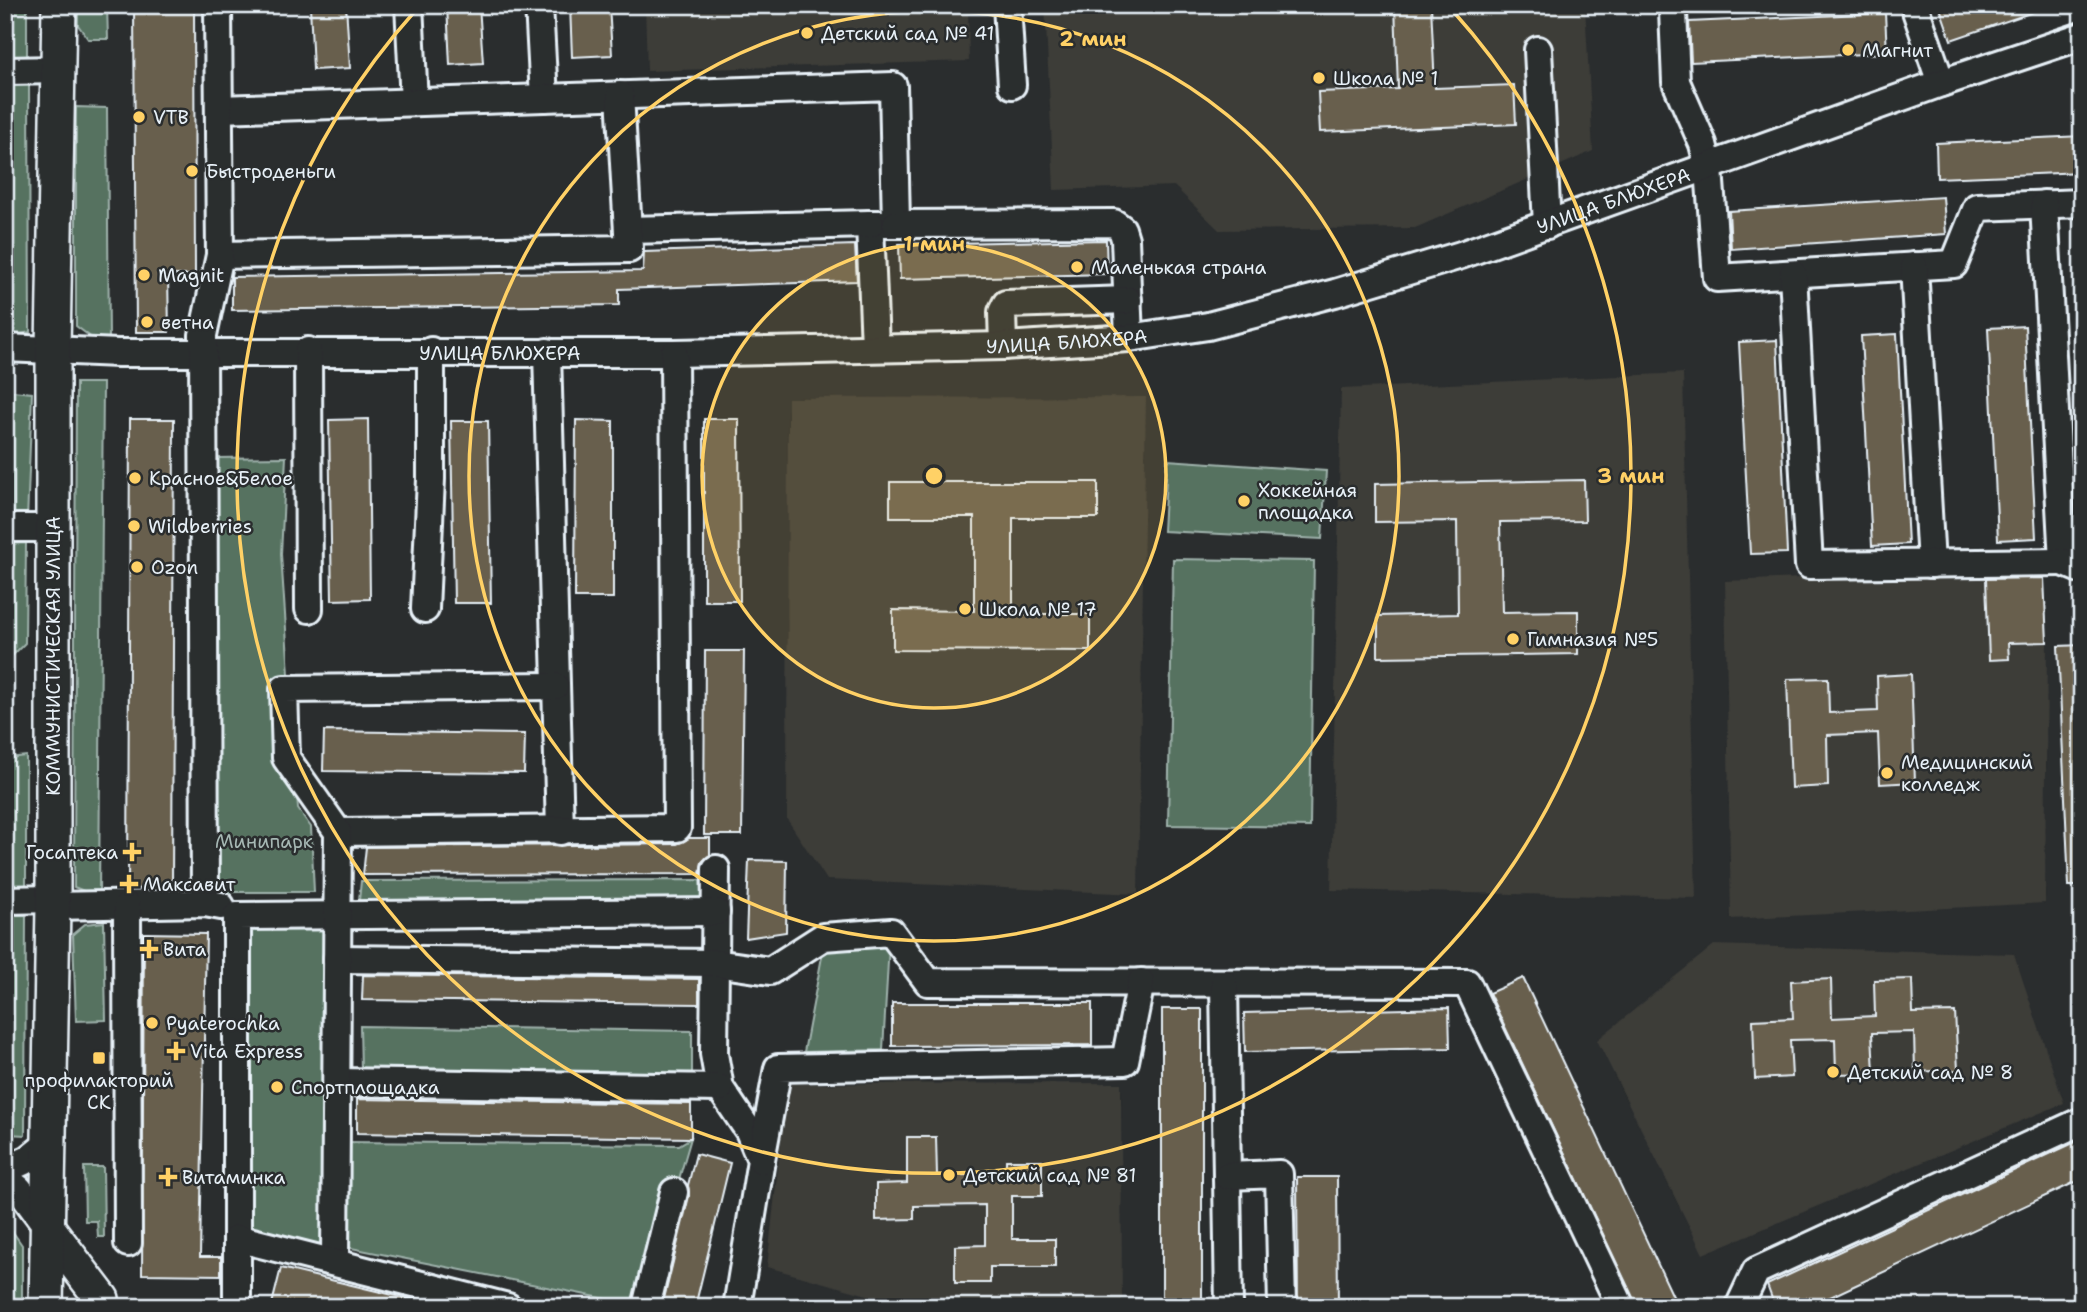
<svg xmlns="http://www.w3.org/2000/svg" width="2087" height="1312" font-family="'Shantell Sans',sans-serif">
<style>
.built{fill:#3c3c38}
.green{fill:#567261;stroke:#9fb2ac;stroke-width:2}
.building{fill:#675e4e;stroke:#e8f1f8;stroke-width:2}
.lines{fill:none;stroke-linecap:round;stroke-linejoin:round}
.minor-casing{stroke:#e8f1f8;stroke-width:32}
.major-casing{stroke:#e8f1f8;stroke-width:38}
.minor{stroke:#2a2d2e;stroke-width:26}
.major{stroke:#2a2d2e;stroke-width:33}
.ring{fill:none;stroke:#ffd166;stroke-width:3.5}
.poi-dot{fill:#ffd166;stroke:#2a2d2e;stroke-width:2.5}
.labels{text-anchor:middle;stroke-width:5;stroke-linejoin:round;paint-order:stroke}
.poi-label{font-size:19px;fill:#e8f1f8;stroke:#2a2d2e;text-anchor:start}
.street-label{font-size:19px;fill:#e8f1f8;stroke:#2a2d2e}
.park-label{font-size:19px;fill:#a6b8b4;stroke:#2a2d2e}
.centre{fill:#ffd166;stroke:#2a2d2e;stroke-width:3.5}
.ring-label{font-size:21px;text-anchor:middle;font-weight:bold;fill:#ffd166;stroke:#2a2d2e;stroke-width:5;stroke-linejoin:round;paint-order:stroke}
</style>
<rect width="100%" height="100%" fill="#2a2d2e"/>
<filter id="ink" filterUnits="userSpaceOnUse"><feTurbulence type="fractalNoise" baseFrequency=".0143" numOctaves="2"/><feDisplacementMap in="SourceGraphic" scale="14" xChannelSelector="R" yChannelSelector="G"/><feConvolveMatrix kernelMatrix="1 2 1 2 8 2 1 2 1" color-interpolation-filters="sRGB"/></filter>
<g filter="url(#ink)">
<g class="built">
<polygon points="645,5 968,5 969,61 647,71"/>
<polygon points="1045,5 1585,5 1593,151 1415,228 1219,230 1174,186 1054,190"/>
<polygon points="1683,373 1696,898 1331,890 1341,389"/>
<polygon points="1146,397 1138,894 827,880 787,819 788,398"/>
<polygon points="2043,569 2047,643 2045,903 1731,919 1725,581"/>
<polygon points="1714,945 2014,954 2064,1103 1703,1254 1597,1040"/>
<polygon points="1121,1083 1122,1307 910,1307 767,1267 787,1084"/>
</g>
<g class="green">
<polygon points="13,5 27,5 27,56 13,59"/>
<polygon points="78,5 107,5 108,39 88,39 78,25"/>
<polygon points="13,83 29,83 30,332 12,336"/>
<polygon points="76,107 107,108 109,339 92,338 76,326"/>
<polygon points="76,383 103,383 99,897 74,887"/>
<polygon points="12,391 32,393 27,521 12,526"/>
<polygon points="286,457 281,554 298,809 311,827 314,892 211,892 218,458"/>
<polygon points="1167,460 1326,471 1322,539 1163,531"/>
<polygon points="26,543 25,643 8,660 8,544"/>
<polygon points="1173,559 1314,561 1310,827 1168,825"/>
<polygon points="26,756 26,885 7,893 8,758"/>
<polygon points="700,880 702,903 358,910 361,881"/>
<polygon points="7,915 26,915 25,1135 8,1134"/>
<polygon points="104,922 106,1020 76,1021 73,934 85,924"/>
<polygon points="332,922 328,1254 244,1232 245,923"/>
<polygon points="889,944 883,1050 804,1052 824,946"/>
<polygon points="360,1026 692,1031 692,1076 361,1070"/>
<polygon points="691,1138 642,1306 341,1246 342,1142 679,1145"/>
<polygon points="84,1167 103,1167 104,1237 98,1237 97,1221 85,1221"/>
<polygon points="8,1225 22,1245 22,1307 6,1307"/>
</g>
<g class="building">
<polygon points="134,5 194,5 195,275 168,275 169,332 136,332"/>
<polygon points="310,5 346,5 350,68 313,70"/>
<polygon points="447,5 479,5 483,63 450,65"/>
<polygon points="570,5 609,5 612,55 572,57"/>
<polygon points="1395,5 1431,5 1435,88 1514,85 1516,124 1320,132 1318,92 1398,89"/>
<polygon points="1939,5 2044,5 2045,8 1951,40"/>
<polygon points="1885,13 1887,53 1691,62 1689,22"/>
<polygon points="2082,136 2082,172 1937,178 1936,143"/>
<polygon points="1943,197 1946,234 1731,249 1729,211"/>
<polygon points="1106,240 1107,274 900,279 899,244"/>
<polygon points="855,245 857,281 619,289 619,305 232,310 232,277 643,271 644,252"/>
<polygon points="2025,326 2036,538 1998,540 1988,328"/>
<polygon points="1897,334 1908,544 1872,546 1861,336"/>
<polygon points="1777,340 1787,553 1750,554 1739,342"/>
<polygon points="130,419 174,419 172,888 128,889"/>
<polygon points="368,419 370,599 332,600 329,420"/>
<polygon points="704,419 739,419 740,601 704,601"/>
<polygon points="576,420 613,421 613,598 575,598"/>
<polygon points="451,421 488,421 491,603 454,603"/>
<polygon points="1584,480 1585,521 1500,522 1502,612 1578,611 1578,654 1378,657 1378,616 1458,614 1457,521 1375,522 1375,484"/>
<polygon points="890,482 1098,482 1098,518 1013,518 1013,614 1090,614 1090,651 893,650 893,610 974,611 974,517 890,517"/>
<polygon points="2044,578 2047,642 2008,643 2009,659 1989,660 1986,579"/>
<polygon points="2082,645 2082,886 2069,886 2058,646"/>
<polygon points="705,651 744,651 742,835 704,835"/>
<polygon points="1911,674 1915,782 1880,784 1878,733 1827,735 1828,786 1791,788 1787,679 1828,678 1829,713 1878,711 1877,676"/>
<polygon points="324,731 525,734 524,773 323,771"/>
<polygon points="689,838 710,838 710,855 702,862 700,874 363,875 366,847 677,844"/>
<polygon points="749,860 787,861 786,932 746,938"/>
<polygon points="144,933 206,934 200,1257 221,1257 221,1275 142,1274"/>
<polygon points="363,975 699,979 699,1004 362,1000"/>
<polygon points="1523,978 1678,1307 1637,1307 1489,993"/>
<polygon points="1831,979 1832,1018 1875,1016 1874,980 1912,979 1913,1013 1955,1012 1958,1070 1915,1072 1914,1032 1872,1033 1874,1073 1836,1074 1835,1039 1790,1040 1792,1077 1755,1079 1753,1020 1793,1018 1791,981"/>
<polygon points="892,1003 1092,1003 1092,1045 892,1046"/>
<polygon points="1449,1008 1450,1048 1245,1052 1244,1013"/>
<rect x="1162" y="1009" width="40" height="298"/>
<polygon points="357,1099 691,1104 691,1138 357,1133"/>
<polygon points="907,1137 936,1137 937,1175 1006,1175 1006,1160 1042,1160 1042,1196 1012,1196 1012,1239 1055,1239 1055,1267 990,1267 990,1283 955,1283 955,1246 985,1245 985,1205 914,1206 914,1219 876,1220 876,1184 907,1183"/>
<polygon points="2082,1139 2082,1179 1809,1307 1775,1307 1767,1285"/>
<polygon points="696,1154 730,1163 695,1307 662,1307 689,1196 688,1185"/>
<polygon points="1297,1177 1337,1177 1338,1307 1298,1307"/>
<polygon points="281,1268 418,1301 418,1307 284,1307 272,1304"/>
</g>
<g class="lines">
<g class="minor-casing">
<g id="minor">
<polyline points="409,5 414,102"/>
<polyline points="539,5 544,98"/>
<polyline points="1007,5 1012,85"/>
<polyline points="1676,5 1673,11 1676,82 1703,144 1709,168 1717,278 1954,264 1977,207 2082,203"/>
<polyline points="1914,5 1941,83"/>
<polyline points="1538,50 1547,225"/>
<polyline points="5,71 59,70"/>
<polyline points="219,109 893,86 896,224 870,224 875,347"/>
<polyline points="2044,204 2063,562 2082,570"/>
<polyline points="896,224 1114,223 1122,229 1125,239 1129,338"/>
<polyline points="628,230 870,224"/>
<polyline points="220,255 629,249 620,95"/>
<polyline points="1914,266 1931,564"/>
<polyline points="1793,274 1809,565 2063,562"/>
<polyline points="1003,346 1002,312 1006,304 1128,300"/>
<path id="s1" d="M5 348 118 353H674L1003 346 1129 338 1208 326 1335 293 1461 255 1941 83 2082 36"/>
<polyline points="308,351 309,609"/>
<polyline points="547,352 560,831"/>
<polyline points="5,528 54,528"/>
<polyline points="425,609 431,479 431,351"/>
<polyline points="338,832 677,828 674,353"/>
<polyline points="716,869 714,1054 720,1088 749,1131 761,1160 737,1307"/>
<polyline points="5,900 53,899"/>
<polyline points="205,903 203,335 220,255 218,5"/>
<polyline points="53,906 205,903 221,906"/>
<polyline points="127,906 128,1243"/>
<polyline points="337,959 715,963 770,971 823,937 891,932 928,982 1467,983 1621,1307"/>
<polyline points="1224,983 1229,1307"/>
<polyline points="337,1082 720,1088"/>
<polyline points="761,1160 778,1068 1125,1061 1141,982"/>
<polyline points="5,1170 29,1159 49,1143"/>
<polyline points="1227,1176 1279,1174 1282,1307"/>
<polyline points="5,1178 19,1189 48,1228"/>
<polyline points="237,1238 237,916 716,912"/>
<polyline points="335,1262 338,832 286,758 284,689 555,686"/>
<polyline points="237,1307 237,1238 508,1307"/>
<polyline points="646,1307 674,1192"/>
<polyline points="1739,1307 1756,1271 2082,1121"/>
</g>
</g>
<g class="major-casing">
<g id="major">
<polyline points="48,1228 102,1299"/>
<polyline points="46,1307 53,906 53,349 59,5"/>
</g>
</g>
<use href="#minor" class="minor"/>
<use href="#major" class="major"/>
</g>
</g>
<circle cx="934" cy="476" r="232" fill="#ffd166" fill-opacity=".12"/>
<g class="ring">
<circle cx="934" cy="476" r="232"/>
<circle cx="934" cy="476" r="465"/>
<path d="M1452 10A697 697 0 1 1 416 10"/>
</g>
<g class="poi-dot">
<circle cx="807" cy="33" r="7"/>
<circle cx="1848" cy="50" r="7"/>
<circle cx="1319" cy="78" r="7"/>
<circle cx="139" cy="117" r="7"/>
<circle cx="192" cy="171" r="7"/>
<circle cx="1077" cy="267" r="7"/>
<circle cx="144" cy="275" r="7"/>
<circle cx="147" cy="322" r="7"/>
<circle cx="135" cy="478" r="7"/>
<circle cx="1244" cy="501" r="7"/>
<circle cx="134" cy="526" r="7"/>
<circle cx="137" cy="567" r="7"/>
<circle cx="965" cy="609" r="7"/>
<circle cx="1513" cy="639" r="7"/>
<circle cx="1887" cy="773" r="7"/>
<path d="M128.5 841.5h7v7h7v7h-7v7h-7v-7h-7v-7h7z"/>
<path d="M125.5 873.5h7v7h7v7h-7v7h-7v-7h-7v-7h7z"/>
<path d="M145.5 938.5h7v7h7v7h-7v7h-7v-7h-7v-7h7z"/>
<circle cx="152" cy="1023" r="7"/>
<path d="M172.5 1040.5h7v7h7v7h-7v7h-7v-7h-7v-7h7z"/>
<rect x="92" y="1051" width="14" height="14" rx="3.5"/>
<circle cx="1833" cy="1072" r="7"/>
<circle cx="277" cy="1087" r="7"/>
<circle cx="949" cy="1175" r="7"/>
<path d="M164.5 1166.5h7v7h7v7h-7v7h-7v-7h-7v-7h7z"/>
</g>
<g class="labels">
<g class="poi-label">
<text x="821" y="40">Детский сад № 41</text>
<text x="1862" y="57">Магнит</text>
<text x="1333" y="85">Школа № 1</text>
<text x="153" y="124">VTB</text>
<text x="206" y="178">Быстроденьги</text>
<text x="1091" y="274">Маленькая страна</text>
<text x="158" y="282">Magnit</text>
<text x="161" y="329">ветна</text>
<text x="149" y="485">Красное&amp;Белое</text>
<text x="1258" y="497">Хоккейная<tspan x="1258" dy="22">площадка</tspan></text>
<text x="148" y="533">Wildberries</text>
<text x="151" y="574">Ozon</text>
<text x="979" y="616">Школа № 17</text>
<text x="1527" y="646">Гимназия №5</text>
<text x="1901" y="769">Медицинский<tspan x="1901" dy="22">колледж</tspan></text>
<text x="118" y="859" text-anchor="end">Госаптека</text>
<text x="143" y="891">Максавит</text>
<text x="163" y="956">Вита</text>
<text x="166" y="1030">Pyaterochka</text>
<text x="190" y="1058">Vita Express</text>
<text x="1847" y="1079">Детский сад № 8</text>
<text x="99" y="1087" text-anchor="middle">профилакторий<tspan x="99" dy="22">СК</tspan></text>
<text x="291" y="1094">Спортплощадка</text>
<text x="963" y="1182">Детский сад № 81</text>
<text x="182" y="1184">Витаминка</text>
</g>
<g class="street-label">
<text dy="7" stroke="none"><textPath href="#s1" startOffset="1629">УЛИЦА БЛЮХЕРА</textPath></text>
<text dy="7" stroke="none"><textPath href="#s1" startOffset="1062">УЛИЦА БЛЮХЕРА</textPath></text>
<text dy="7" stroke="none"><textPath href="#s1" startOffset="495">УЛИЦА БЛЮХЕРА</textPath></text>
<text transform="translate(53 656) rotate(-90)" y="7">КОММУНИСТИЧЕСКАЯ УЛИЦА</text>
</g>
<g class="park-label">
<text x="264" y="848">Минипарк</text>
</g>
</g>
<circle cx="934" cy="476" r="10" class="centre"/>
<g class="ring-label">
<text x="1093" y="46">2 мин</text>
<text x="934" y="251">1 мин</text>
<text x="1631" y="483">3 мин</text>
</g>
<rect width="2087" height="1312" fill="none" stroke="#2a2d2e" stroke-width="28"/>
<rect x="14" y="14" width="2059" height="1284" fill="none" stroke="#e8f1f8" stroke-width="2.5" filter="url(#ink)"/>
</svg>
